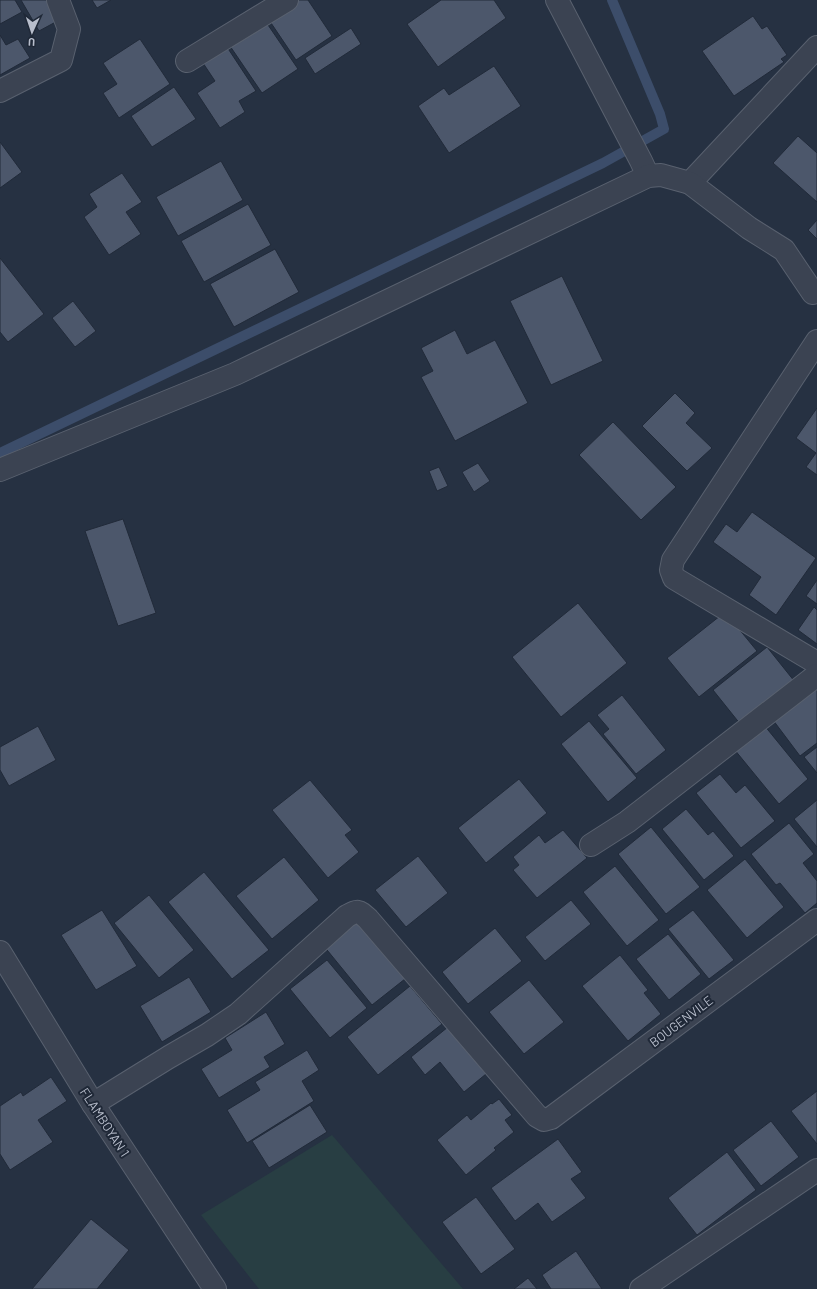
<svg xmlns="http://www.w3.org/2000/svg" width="817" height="1289" font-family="Barlow,sans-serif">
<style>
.green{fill:#283e43}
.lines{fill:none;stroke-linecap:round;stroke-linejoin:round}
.stream{stroke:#3c4d6a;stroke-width:10}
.building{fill:#4c576b;stroke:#212a39}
.minor-casing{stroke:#59616f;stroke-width:24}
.minor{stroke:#3b4352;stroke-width:22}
.labels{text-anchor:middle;stroke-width:4;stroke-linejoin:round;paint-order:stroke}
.street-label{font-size:13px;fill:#b8becc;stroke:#1f2837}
</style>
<rect width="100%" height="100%" fill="#263142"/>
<polygon class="green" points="332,1135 463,1289 259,1289 201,1215"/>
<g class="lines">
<polyline class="stream" points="0,453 603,163 664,129 660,114 612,0"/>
</g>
<g class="building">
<polygon points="0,0 15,0 22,12 0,24"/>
<polygon points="21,0 52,0 63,18 39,31"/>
<polygon points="92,0 111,0 97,8"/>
<polygon points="294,0 308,0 332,36 296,60 267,17"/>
<polygon points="441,0 494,0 506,18 438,67 407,24"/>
<polygon points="753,16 762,29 767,26 787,55 781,59 784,62 734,96 702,51"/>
<polygon points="266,22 298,69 262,93 230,46"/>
<polygon points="351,28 361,44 315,74 305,58"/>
<polygon points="0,35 6,45 18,39 30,58 0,75"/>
<polygon points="140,39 170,84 119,118 103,93 117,84 103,63"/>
<polygon points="227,47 256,91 239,101 245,112 220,128 197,93 215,81 203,63"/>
<polygon points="494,66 521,106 449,153 418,106 444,88 449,95"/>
<polygon points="174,87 196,119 152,147 131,116"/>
<polygon points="798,136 817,153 817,202 773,163"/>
<polygon points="0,142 22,172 0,188"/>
<polygon points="221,161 243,200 178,236 156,197"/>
<polygon points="122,173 142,202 126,212 141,234 109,255 84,217 97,207 89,194"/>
<polygon points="248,204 271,245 204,282 181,241"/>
<polygon points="817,220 817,239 808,230"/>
<polygon points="275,249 299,292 234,327 210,284"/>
<polygon points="0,258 44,314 8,342 0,332"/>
<polygon points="562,276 603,361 551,385 510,301"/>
<polygon points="73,301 96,331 75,347 52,318"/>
<polygon points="455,330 467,354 495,340 528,403 455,441 421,377 433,371 421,348"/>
<polygon points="675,393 695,413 686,423 712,448 687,471 642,426"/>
<polygon points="817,408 817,475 806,467 816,453 796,438"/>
<polygon points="613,422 676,487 641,520 579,455"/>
<polygon points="478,463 490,481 474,492 462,472"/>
<polygon points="439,467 448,486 437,491 429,471"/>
<polygon points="752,512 816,558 776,615 749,595 761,577 713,542 726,524 737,532"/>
<polygon points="123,519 156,613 118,626 85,531"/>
<polygon points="817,580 817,604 806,596"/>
<polygon points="578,603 627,663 561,717 512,657"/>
<polygon points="814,607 817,610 817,644 798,630"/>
<polygon points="725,612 757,651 699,697 667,658"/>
<polygon points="767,647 795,682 741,725 713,690"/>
<polygon points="817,688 817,743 800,756 773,720"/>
<polygon points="622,695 666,750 636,774 603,734 609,729 597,715"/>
<polygon points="589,721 637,778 608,802 561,744"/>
<polygon points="764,725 808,779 779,804 734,749"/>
<polygon points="38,726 56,760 9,786 0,770 0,747"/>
<polygon points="817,747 817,773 804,757"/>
<polygon points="720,774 736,793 745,785 775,821 741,848 696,793"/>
<polygon points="519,779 547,813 486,863 458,828"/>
<polygon points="310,780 352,830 345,835 359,852 328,878 272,810"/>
<polygon points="817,800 817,847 794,819"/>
<polygon points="686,809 708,835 713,831 734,856 704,880 662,829"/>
<polygon points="789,823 814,854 803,863 817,881 817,903 805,913 780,883 776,885 751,854"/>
<polygon points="651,827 700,887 666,914 618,854"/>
<polygon points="563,830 587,858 537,898 513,870 519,865 513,857 539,835 545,843"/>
<polygon points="418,856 448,893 406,927 375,890"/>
<polygon points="284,857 319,900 272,939 236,896"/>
<polygon points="745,859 784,907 747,938 707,890"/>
<polygon points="615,866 659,920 627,946 583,892"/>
<polygon points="204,872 269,950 232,979 168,902"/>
<polygon points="149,895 194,950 159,978 114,923"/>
<polygon points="571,900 591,924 545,961 525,937"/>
<polygon points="102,910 137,966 96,990 61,935"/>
<polygon points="693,910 734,960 709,979 668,929"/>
<polygon points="361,915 410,975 372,1005 323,945"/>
<polygon points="495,928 522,961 468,1004 442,972"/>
<polygon points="668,934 701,974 669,1000 636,959"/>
<polygon points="620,955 648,990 644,993 661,1014 628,1041 582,986"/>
<polygon points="327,960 367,1008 330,1038 290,989"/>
<polygon points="189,977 211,1012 162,1042 140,1006"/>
<polygon points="529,980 564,1022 524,1054 489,1012"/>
<polygon points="410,986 442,1024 378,1075 347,1037"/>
<polygon points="266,1012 285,1044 264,1057 270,1067 219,1098 201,1069 232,1050 225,1038"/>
<polygon points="448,1027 486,1074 464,1092 440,1062 425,1075 411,1057"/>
<polygon points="307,1050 319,1070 302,1081 314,1101 247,1143 227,1110 260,1090 255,1082"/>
<polygon points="51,1077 67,1101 38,1120 53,1142 10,1170 0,1154 0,1106 21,1092 23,1096"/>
<polygon points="817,1091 817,1144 791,1111"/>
<polygon points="499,1099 512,1115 505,1120 514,1132 494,1148 496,1150 466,1175 437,1140 467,1115 471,1120 491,1103 492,1104"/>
<polygon points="310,1105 327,1132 269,1168 252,1141"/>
<polygon points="771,1121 799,1157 761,1186 733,1150"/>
<polygon points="558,1139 582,1172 571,1179 586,1198 552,1222 538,1203 515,1221 491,1188"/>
<polygon points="727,1152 756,1190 697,1235 668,1198"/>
<polygon points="476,1197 515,1249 481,1274 442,1222"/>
<polygon points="91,1219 129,1250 97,1289 32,1289"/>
<polygon points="576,1251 602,1289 551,1289 542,1275"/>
<polygon points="528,1278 537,1289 514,1289"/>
</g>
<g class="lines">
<g class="minor-casing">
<g id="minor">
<polyline points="557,0 641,161 648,176"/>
<polyline points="187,61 287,0"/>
<polyline points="0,91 61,60 69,29 58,0"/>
<polyline points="690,183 817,47"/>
<polyline points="817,341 673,560 671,570 674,578 817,663"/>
<polyline points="0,470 235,374 648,176 661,175 690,183 749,228 784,250 813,293"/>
<polyline points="591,845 627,822 817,675"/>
<polyline points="0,952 93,1104 215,1289"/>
<path d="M93 1104 169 1057 207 1035 238 1014 347 916C359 910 358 910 368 919L537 1116 544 1120 551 1118 817 920"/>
<polyline points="641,1289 817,1170"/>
</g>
</g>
<use href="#minor" class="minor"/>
</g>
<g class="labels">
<g class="street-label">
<text transform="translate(681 1021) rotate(-37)" y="5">BOUGENVILE</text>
<text transform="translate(105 1122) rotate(57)" y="5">FLAMBOYAN 1</text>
</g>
</g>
<g transform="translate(32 32) rotate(183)" stroke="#1f2837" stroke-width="3" paint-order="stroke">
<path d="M0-3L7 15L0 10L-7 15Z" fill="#b8becc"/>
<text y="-6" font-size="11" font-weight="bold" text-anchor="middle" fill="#b8becc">U</text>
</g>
</svg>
